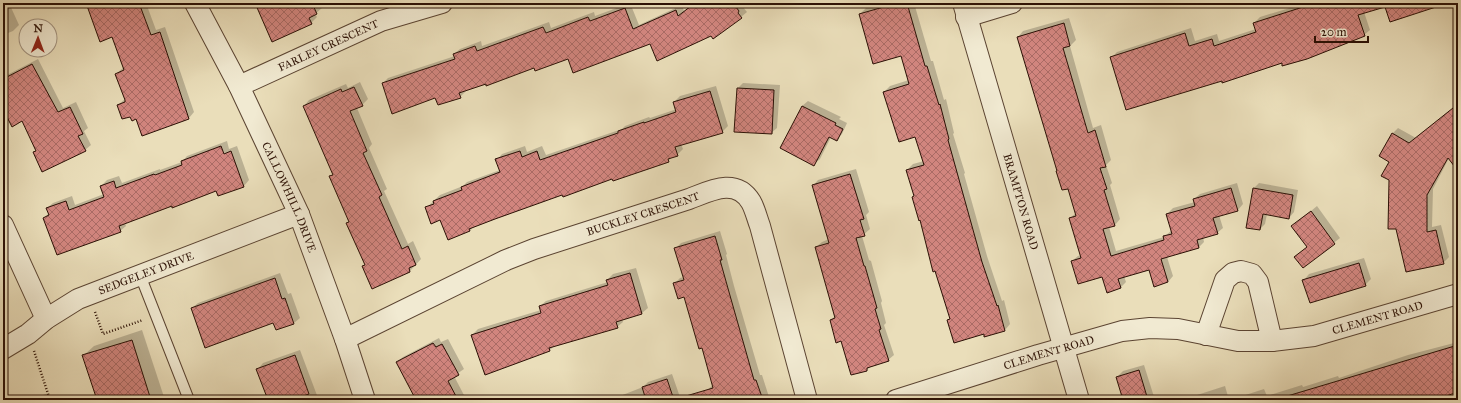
<svg xmlns="http://www.w3.org/2000/svg" width="1461" height="403" font-family="'IM FELL Great Primer',serif">
<style>
.shadow{fill:#0003}
.building{fill:url(#building-cross-hatch);stroke:#2b1005}
.lines{fill:none;stroke-linecap:round;stroke-linejoin:round}
.lane-casing{stroke:#5b4432;stroke-width:12}
.street-casing{stroke:#5b4432;stroke-width:22}
.path{stroke:#2b1005;stroke-width:2.5;stroke-dasharray:1 2;stroke-linecap:butt}
.lane{stroke:#f1ead2;stroke-width:10}
.street{stroke:#f1ead2;stroke-width:20}
.labels{text-anchor:middle;stroke-width:3.5;stroke-linejoin:round;paint-order:stroke}
.street-label{font-size:11px;fill:#2b1005;stroke:#f1ead2}
</style>
<defs>
<pattern id="building-cross-hatch" width="8" height="8" patternUnits="userSpaceOnUse"><rect width="8" height="8" fill="#d1857e"/><path d="M0 0l8 8M0 8l8-8" fill="none" stroke="#aa6b65"/></pattern>
</defs>
<rect width="100%" height="100%" fill="#eadeba"/>
<filter id="stains"><feTurbulence type="fractalNoise" baseFrequency=".005" numOctaves="4"/><feColorMatrix values="0 0 0 0 .2 0 0 0 0 .09 0 0 0 0 .02 0 0 0 .5 -.17"/></filter>
<radialGradient id="worn" r=".72"><stop offset=".6" stop-color="#630" stop-opacity="0"/><stop offset="1" stop-color="#630" stop-opacity=".3"/></radialGradient>
<g class="shadow">
<polygon points="3,3 9,3 19,25 13,31 3,35"/>
<polygon points="89,3 146,3 156,30 165,27 194,112 189,118 143,135 137,118 130,115 118,105 125,99 116,74 124,67 113,36"/>
<polygon points="252,3 323,3 320,4 322,8 315,14 317,17 311,23 257,6 254,8"/>
<polygon points="630,3 639,25 682,5 684,11 695,3 743,3 744,5 743,7 747,12 741,17 712,35 650,43 568,57 535,67 465,90 466,91 460,97 436,97 383,83 388,78 455,56 454,54 460,49 481,41 482,46 549,22 551,28 594,12 595,16"/>
<polygon points="884,3 914,3 931,61 933,61 944,100 946,99 954,133 953,134 965,173 964,174 987,256 1002,301 1004,300 1010,324 1005,330 985,336 984,333 949,320 951,318 907,170 913,164 924,161 916,136 884,92 890,86 909,80 902,54 860,14 866,8"/>
<polygon points="1306,3 1420,3 1386,6 1364,12 1370,30 1364,35 1282,62 1222,80 1111,58 1117,52 1191,28 1195,41 1217,34 1219,41 1256,29 1254,23 1260,17"/>
<polygon points="1069,18 1076,40 1070,46 1093,128 1101,125 1111,160 1106,165 1112,183 1110,185 1120,219 1115,225 1109,227 1116,251 1164,237 1172,230 1167,214 1173,208 1195,202 1194,199 1200,194 1237,183 1243,204 1238,210 1219,215 1223,228 1217,233 1203,237 1204,242 1199,247 1167,257 1173,276 1168,282 1150,269 1124,276 1126,282 1120,288 1103,275 1072,261 1078,256 1081,255 1070,218 1076,213 1018,37 1023,31"/>
<polygon points="38,59 63,108 76,102 88,128 84,131 91,145 85,150 34,152 36,150 23,120 3,107 3,77"/>
<polygon points="360,82 368,99 362,105 357,108 372,144 369,148 387,189 384,191 408,244 413,241 421,259 410,271 373,287 366,264 347,223 350,221 330,177 333,174 304,106 309,100 346,84 348,88"/>
<polygon points="743,83 780,85 777,128 771,133 738,88"/>
<polygon points="716,86 728,126 722,132 681,144 683,149 677,155 672,157 668,161 562,194 474,226 470,231 441,219 426,208 440,195 463,186 467,182 500,170 497,160 502,154 525,146 527,152 542,146 546,155 622,129 625,126 649,117 650,118 677,109 674,102 680,96"/>
<polygon points="808,101 841,117 839,119 847,123 842,134 836,140 831,137 820,159 814,164 781,147 802,106"/>
<polygon points="1458,105 1458,157 1449,158 1433,189 1432,227 1441,225 1449,257 1443,263 1397,228 1390,161 1392,134 1398,128 1416,138"/>
<polygon points="227,141 229,149 237,146 249,180 244,186 219,195 217,190 125,223 126,226 120,231 44,218 49,213 47,208 53,203 72,196 75,205 104,194 101,186 107,180 119,176 122,183 160,169 160,170 182,162 187,156"/>
<polygon points="856,169 869,212 866,215 870,229 862,236 869,260 871,261 882,301 881,303 886,323 884,325 894,355 888,360 871,366 867,370 842,340 831,320 835,316 816,247 822,242 829,239 813,186 818,180"/>
<polygon points="1259,183 1298,190 1294,212 1289,218 1267,214 1265,224 1260,229 1254,188"/>
<polygon points="1317,206 1340,238 1303,267 1295,257 1308,246 1293,226"/>
<polygon points="720,231 727,254 726,255 734,286 760,375 762,375 769,397 766,400 708,400 706,391 713,385 702,347 684,296 675,283 680,278 684,277 676,248 681,243"/>
<polygon points="1364,258 1371,279 1365,285 1304,280 1309,274"/>
<polygon points="636,268 648,308 642,313 622,319 623,322 617,327 555,345 550,350 472,335 478,329 541,310 540,306 546,301 608,282 607,280 613,274"/>
<polygon points="280,273 288,294 291,293 300,318 294,323 277,329 274,321 192,308 198,303"/>
<polygon points="142,330 165,400 98,400 83,356 94,346"/>
<polygon points="439,338 441,342 448,339 464,369 454,376 465,397 461,400 413,400 416,398 397,362 403,357"/>
<polygon points="1458,342 1458,391 1430,400 1230,400 1264,389 1267,396 1302,385 1303,387 1338,376 1339,378 1408,355"/>
<polygon points="300,350 318,398 319,398 320,400 269,400 258,369 263,363"/>
<polygon points="1144,365 1155,400 1124,400 1117,377 1123,371"/>
<polygon points="672,374 681,400 616,400 620,396 643,387 648,382"/>
<polygon points="1225,386 1229,400 1192,400 1197,395"/>
<polygon points="49,393 51,400 27,400"/>
</g>
<g class="building">
<polygon points="86,3 139,3 151,35 160,32 189,119 142,136 136,119 132,121 130,117 122,119 117,105 125,102 125,100 115,74 124,70 112,37 100,42"/>
<polygon points="255,3 312,3 317,14 309,18 312,24 272,42"/>
<polygon points="695,3 733,3 739,11 738,13 742,18 713,39 711,36 657,61 650,44 573,73 568,59 535,71 534,68 486,86 486,84 459,93 461,98 438,105 435,98 392,114 382,83 455,59 453,54 475,46 477,51 543,27 546,33 588,17 590,21 625,8 633,29 676,10 678,16"/>
<polygon points="886,3 907,3 925,66 927,66 939,105 940,104 949,139 948,140 970,219 982,262 997,306 998,305 1005,331 984,337 984,334 954,343 947,320 950,319 935,271 933,272 920,220 919,221 912,197 914,196 906,170 924,165 915,137 899,142 883,92 909,84 901,56 873,64 859,14 887,6"/>
<polygon points="1305,3 1438,3 1439,6 1390,22 1385,7 1358,15 1365,36 1307,59 1282,66 1282,63 1222,83 1222,81 1126,110 1110,57 1185,33 1189,46 1212,39 1214,46 1256,32 1253,23 1306,6"/>
<polygon points="1064,23 1070,46 1063,48 1088,133 1095,130 1106,167 1100,168 1107,189 1104,190 1115,226 1103,229 1111,256 1164,240 1163,236 1172,234 1166,214 1195,206 1193,199 1231,188 1238,211 1213,218 1218,234 1197,240 1199,248 1161,259 1168,282 1154,287 1149,270 1118,279 1121,288 1107,293 1102,277 1078,284 1071,261 1081,258 1069,218 1076,216 1068,189 1062,190 1056,171 1057,171 1017,37"/>
<polygon points="32,64 58,112 70,107 83,134 78,136 86,151 42,172 33,152 36,151 22,121 12,127 3,109 3,79"/>
<polygon points="354,87 363,106 350,111 367,151 363,153 382,195 379,197 402,249 408,246 416,265 409,268 410,272 372,289 362,266 365,265 346,223 349,222 329,176 333,175 303,106 341,89 342,92"/>
<polygon points="737,88 774,90 772,134 734,132"/>
<polygon points="710,91 723,133 675,147 678,156 668,159 669,162 613,181 612,179 563,197 562,195 495,219 469,229 470,231 448,240 440,220 431,224 425,207 434,204 433,201 462,190 461,187 500,172 495,159 520,151 522,157 537,151 540,160 618,133 618,131 644,122 644,123 676,112 673,102"/>
<polygon points="1458,104 1458,171 1448,158 1427,195 1427,232 1436,230 1444,264 1406,272 1396,229 1388,229 1389,180 1381,176 1389,162 1379,156 1392,133 1409,143"/>
<polygon points="802,106 836,123 835,125 843,129 837,141 829,137 814,166 780,148"/>
<polygon points="221,146 224,154 231,151 244,187 218,196 216,191 172,208 172,206 119,226 121,232 57,255 43,218 49,215 46,208 66,201 69,210 104,197 100,186 114,181 116,188 154,174 155,175 182,165 181,161"/>
<polygon points="850,174 864,219 860,220 865,236 856,238 864,266 865,266 877,308 875,309 881,329 879,330 889,361 867,368 867,371 851,375 841,341 836,343 830,320 835,318 815,247 829,243 812,185"/>
<polygon points="1253,188 1293,195 1289,219 1263,214 1260,230 1246,228"/>
<polygon points="1311,211 1335,244 1303,268 1294,257 1307,247 1291,226"/>
<polygon points="715,236 722,260 720,260 729,292 754,380 756,380 763,400 687,400 686,396 713,388 702,348 699,349 684,297 678,299 673,283 684,280 674,248"/>
<polygon points="1359,263 1366,286 1310,303 1302,280"/>
<polygon points="630,273 642,314 616,322 618,328 549,348 550,351 485,375 471,335 541,313 539,306 608,285 606,280"/>
<polygon points="275,278 282,299 285,298 294,324 276,330 273,323 205,348 191,308"/>
<polygon points="132,340 151,400 97,400 82,355"/>
<polygon points="433,343 436,347 442,344 459,375 448,381 458,400 416,400 396,362"/>
<polygon points="1458,345 1458,392 1434,400 1284,400 1284,397"/>
<polygon points="295,355 309,394 292,400 268,400 256,369"/>
<polygon points="1139,370 1148,400 1123,400 1116,377"/>
<polygon points="667,379 674,400 646,400 642,387"/>
</g>
<g class="lines">
<g class="lane-casing">
<polyline id="lane" points="140,275 189,400"/>
</g>
<g class="street-casing">
<g id="street">
<path id="s1" d="M195 3 239 86 299 214 345 339 365 400"/>
<path id="s2" d="M963 3 1079 400"/>
<polyline points="966,17 1012,3"/>
<path id="s3" d="M239 86 381 21 442 3"/>
<polyline points="3,225 46,319"/>
<polyline points="1206,335 1225,280 1233,273 1241,271 1252,274 1258,282 1272,341"/>
<path id="s4" d="M345 339 506 260 534 249 689 199C710 191 736 177 751 202 755 209 757 218 760 226L807 400"/>
<path id="s5" d="M3 349 28 334 46 319 78 299 299 214"/>
<path id="s6" d="M896 400 1038 355 1122 331 1150 328 1178 329 1238 341H1272L1314 336 1458 294"/>
</g>
</g>
<g class="path">
<polyline points="95,312 103,334 143,320"/>
<polyline points="34,351 50,400"/>
</g>
<use href="#lane" class="lane"/>
<use href="#street" class="street"/>
</g>
<g class="labels">
<g class="street-label">
<text dy="4" stroke="none"><textPath href="#s3" startOffset="98">FARLEY CRESCENT</textPath></text>
<text dy="4" stroke="none"><textPath href="#s1" startOffset="216">CALLOWHILL DRIVE</textPath></text>
<text dy="4" stroke="none"><textPath href="#s2" startOffset="207">BRAMPTON ROAD</textPath></text>
<text dy="4" stroke="none"><textPath href="#s4" startOffset="324">BUCKLEY CRESCENT</textPath></text>
<text dy="4" stroke="none"><textPath href="#s5" startOffset="163">SEDGELEY DRIVE</textPath></text>
<text dy="4" stroke="none"><textPath href="#s6" startOffset="496">CLEMENT ROAD</textPath></text>
<text dy="4" stroke="none"><textPath href="#s6" startOffset="160">CLEMENT ROAD</textPath></text>
</g>
</g>
<rect width="1461" height="403" fill="none" stroke="#eadeba" stroke-width="16"/>
<rect x="4" y="4" width="1453" height="395" fill="none" stroke="#2b1005" stroke-width="2"/>
<rect x="8" y="8" width="1445" height="387" fill="none" stroke="#2b1005"/>
<g transform="translate(38 38) rotate(1)"><circle r="19" fill="#f1ead2" stroke="#a29380"/>
<path d="M0-3L7 15L0 10L-7 15Z" fill="#8f2418"/>
<text y="-6" font-size="11" font-weight="bold" text-anchor="middle" fill="#2b1005">N</text>
</g>
<path d="M1315 36v6h53v-6" fill="none" stroke="#2b1005" stroke-width="2"/>
<text x="1321" y="36" font-size="12" fill="#2b1005" stroke="#f1ead2" stroke-width="3" paint-order="stroke">20 m</text>
<rect width="100%" height="100%" filter="url(#stains)"/>
<rect width="100%" height="100%" fill="url(#worn)"/>
</svg>
